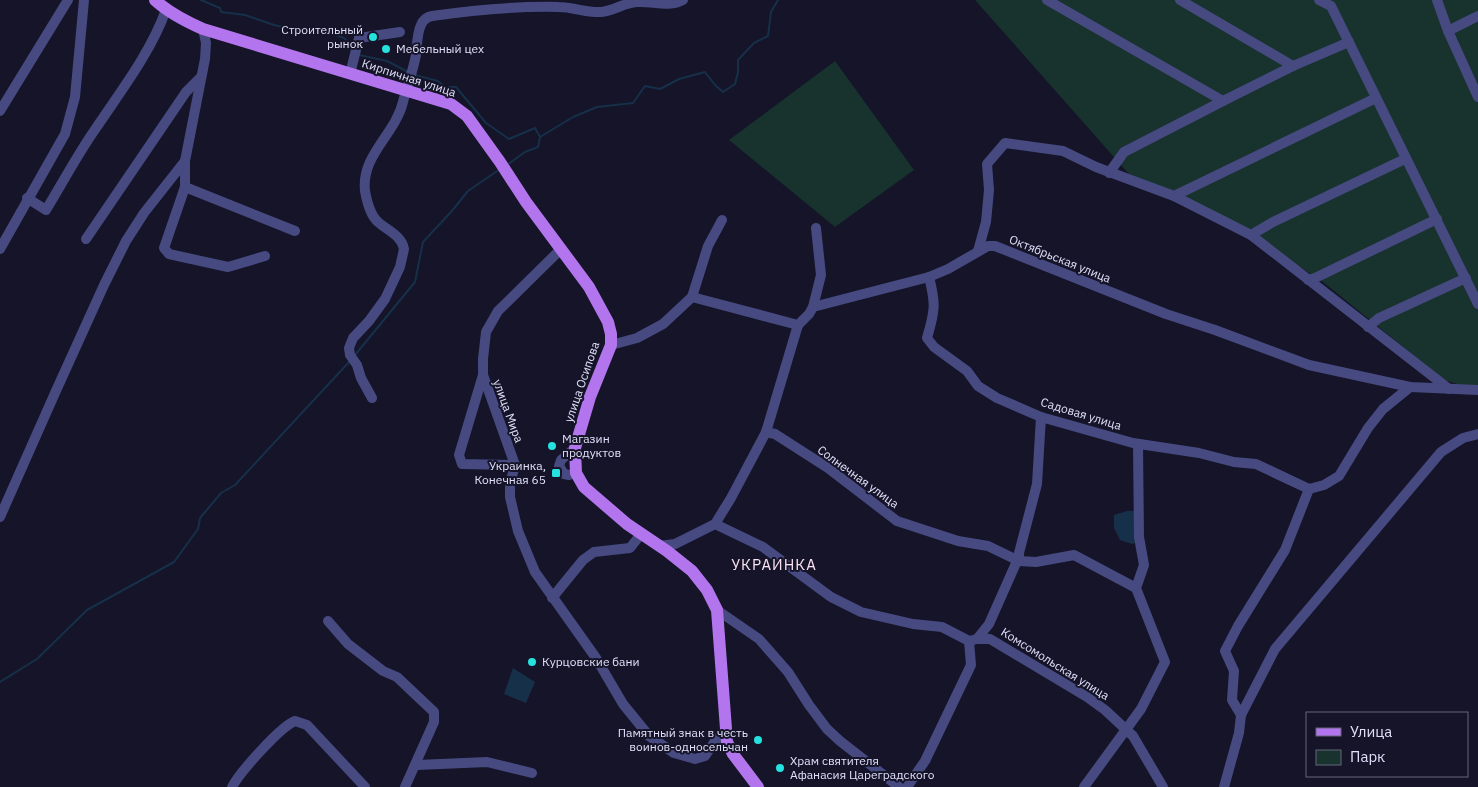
<svg xmlns="http://www.w3.org/2000/svg" width="1478" height="787" font-family="'IBM Plex Sans',sans-serif">
<style>
.green{fill:#18322e}
.water{fill:#16304a}
.lines{fill:none;stroke-linecap:round;stroke-linejoin:round}
.stream{stroke:#16304a;stroke-width:2}
.minor{stroke:#464a81;stroke-width:10}
.major{stroke:#b275ed;stroke-width:12}
.poi-dot{fill:#25e2de;stroke:#151428;stroke-width:2}
.labels{text-anchor:middle;stroke-width:4;stroke-linejoin:round;paint-order:stroke}
.poi-label{font-size:12px;fill:#e0e0fb;stroke:#151428;text-anchor:start}
.street-label{font-size:12px;fill:#e0e0fb;stroke:#151428}
.quarter-label{font-size:15px;letter-spacing:1px;fill:#fbe2f5;stroke:#151428}
</style>
<rect width="100%" height="100%" fill="#151428"/>
<g class="green">
<polygon points="975,0 1478,0 1478,390 1444,380 1323,282 1251,235 1128,173"/>
<polygon points="835,61 914,170 835,227 729,140"/>
</g>
<g class="water">
<path d="M1127 511H1135C1139 521 1133 532 1135 543L1132 544 1120 540 1114 528V515Z"/>
<polygon points="513,668 535,682 526,703 504,694"/>
</g>
<g class="lines">
<g class="stream">
<polyline points="201,0 220,8 221,12 245,15 274,25 301,31 317,28 344,38 353,47"/>
<polyline points="359,55 387,61 408,72"/>
<polyline points="415,75 438,81 445,87 456,87 486,123 509,139 535,128 540,137"/>
<polyline points="507,165 525,152 538,147 540,137 573,117 597,107 633,103 645,86 660,89 679,79 705,72 715,85 723,92 735,84 738,72 738,60 754,43 768,36 771,12 778,0"/>
<polyline points="355,355 415,282 423,242 451,212 468,191 500,169"/>
<polyline points="0,682 37,659 87,610 174,562 198,529 200,518 221,493 235,485 350,361"/>
</g>
<g class="minor">
<polyline points="1047,0 1223,101 1293,66 1180,0"/>
<polyline points="1319,0 1331,6 1478,304"/>
<polyline points="1437,0 1448,31 1478,97"/>
<polyline points="203,29 206,43 205,59 185,161 185,187 164,248 169,254 228,267 265,256"/>
<polyline points="1448,31 1478,16"/>
<polyline points="1293,66 1349,42"/>
<polyline points="350,74 359,38 400,32"/>
<polyline points="0,111 68,0"/>
<polyline points="1109,173 1124,152 1223,101"/>
<polyline points="185,187 295,231"/>
<polyline points="1174,196 1376,98"/>
<path d="M27 198 46 210C62 184 76 157 94 131 120 92 150 54 166 10"/>
<polyline points="1251,235 1273,222 1405,159"/>
<polyline points="86,239 186,92 201,77"/>
<polyline points="0,249 65,134 75,97 84,0"/>
<polyline points="560,250 498,311 486,332 483,359 483,375 515,465 510,484 510,497 518,531 535,572 596,658 623,704 649,736 674,753 695,759 705,756 715,741 726,731"/>
<polyline points="978,251 986,222 989,190 987,164 1005,143 1063,151 1096,167 1174,196 1251,235 1449,389"/>
<path d="M929 277C936 304 935 311 927 338L934 347 967 371 978 386 997 398 1041 417 1133 443 1199 453 1234 462 1256 464 1309 489"/>
<polyline points="1308,280 1315,278 1437,219"/>
<polyline points="692,297 708,246 722,220"/>
<polyline points="813,307 821,275 816,228"/>
<polyline points="1368,327 1379,318 1466,278"/>
<polyline points="611,345 637,338 663,324 692,297 798,325 809,314 813,307 929,277 948,269 988,246 995,246 1166,314 1215,330 1309,365 1410,387 1478,390"/>
<polyline points="483,375 459,455 462,464 515,465"/>
<path d="M372 398 361 378 357 365 350 355 349 348 353 338 369 321 385 299 400 267 404 249C402 236 387 230 378 222 370 215 367 202 365 191 361 155 395 135 403 102 407 86 413 71 416 55 417 45 417 33 421 25 423 20 427 17 432 16 474 10 517 6 559 7 573 7 587 13 601 12 614 11 625 2 638 2 653 1 669 8 683 0"/>
<polyline points="766,432 775,434 828,468 897,521 958,541 988,546 1019,561 1036,562 1074,555 1136,588"/>
<polyline points="575,448 561,460 559,466 564,474 569,475 576,473"/>
<polyline points="1309,489 1324,485 1339,476 1368,428 1383,409 1410,387"/>
<polyline points="0,517 55,393 104,285 126,241 144,213 185,161"/>
<polyline points="715,524 763,547 831,597 861,612 913,624 942,627 969,641 977,639 990,639 1087,697 1105,710 1133,736 1163,787"/>
<polyline points="659,546 675,544 715,524 731,498 766,432 798,325"/>
<polyline points="552,598 583,560 594,552 630,548 641,534"/>
<polyline points="717,610 759,639 788,672 809,705 827,729 840,741 899,787"/>
<polyline points="328,621 348,644 383,671 397,677 434,712 434,722 405,787"/>
<polyline points="977,639 989,624 1017,561 1019,561 1019,553 1037,484 1041,417"/>
<polyline points="1241,715 1275,649 1441,452 1463,438 1478,434"/>
<polyline points="417,765 487,762 532,773"/>
<path d="M232 787C240 772 280 727 295 721L307 725 365 787"/>
<polyline points="907,787 925,761 971,665 969,641"/>
<polyline points="1084,787 1141,709 1165,662 1136,588 1144,565 1139,537 1138,444"/>
<polyline points="1224,787 1239,733 1241,715 1232,700 1234,671 1225,651 1238,626 1285,550 1309,489"/>
</g>
<path class="major" d="M155 0C169 13 185 21 203 29L451 104 467 116 500 162 526 202 589 287 608 322 611 334V345L590 397 575 448 576 473 584 487 627 524 667 551 692 571 707 590 717 610 727 742 733 754 758 787"/>
</g>
<g class="poi-dot">
<circle cx="373" cy="37" r="5"/>
<circle cx="386" cy="49" r="5"/>
<circle cx="552" cy="446" r="5"/>
<rect x="551" y="468" width="10" height="10" rx="2.5"/>
<circle cx="532" cy="662" r="5"/>
<circle cx="758" cy="740" r="5"/>
<circle cx="780" cy="768" r="5"/>
</g>
<g class="labels">
<g class="poi-label">
<text x="363" y="34" text-anchor="end">Строительный<tspan x="363" dy="14">рынок</tspan></text>
<text x="396" y="53">Мебельный цех</text>
<text x="562" y="443">Магазин<tspan x="562" dy="14">продуктов</tspan></text>
<text x="546" y="470" text-anchor="end">Украинка,<tspan x="546" dy="14">Конечная 65</tspan></text>
<text x="542" y="666">Курцовские бани</text>
<text x="748" y="737" text-anchor="end">Памятный знак в честь<tspan x="748" dy="14">воинов-односельчан</tspan></text>
<text x="790" y="765">Храм святителя<tspan x="790" dy="14">Афанасия Цареградского</tspan></text>
</g>
<g class="street-label">
<text transform="translate(409 78) rotate(18)" y="4">Кирпичная улица</text>
<text transform="translate(1060 259) rotate(22)" y="4">Октябрьская улица</text>
<text transform="translate(582 382) rotate(-71)" y="4">улица Осипова</text>
<text transform="translate(508 411) rotate(70)" y="4">улица Мира</text>
<text transform="translate(1081 414) rotate(17)" y="4">Садовая улица</text>
<text transform="translate(858 477) rotate(36)" y="4">Солнечная улица</text>
<text transform="translate(1055 664) rotate(32)" y="4">Комсомольская улица</text>
</g>
<g class="quarter-label">
<text x="774" y="570">УКРАИНКА</text>
</g>
</g>
<rect x="1306" y="712" width="162" height="65" fill="#151428" stroke="#66667c"/>
<rect x="1316" y="728" width="25" height="8" fill="#b275ed" stroke="#66667c"/>
<text x="1350" y="737" font-size="15" fill="#e0e0fb">Улица</text>
<rect x="1316" y="750" width="25" height="15" fill="#18322e" stroke="#66667c"/>
<text x="1350" y="762" font-size="15" fill="#e0e0fb">Парк</text>
</svg>
